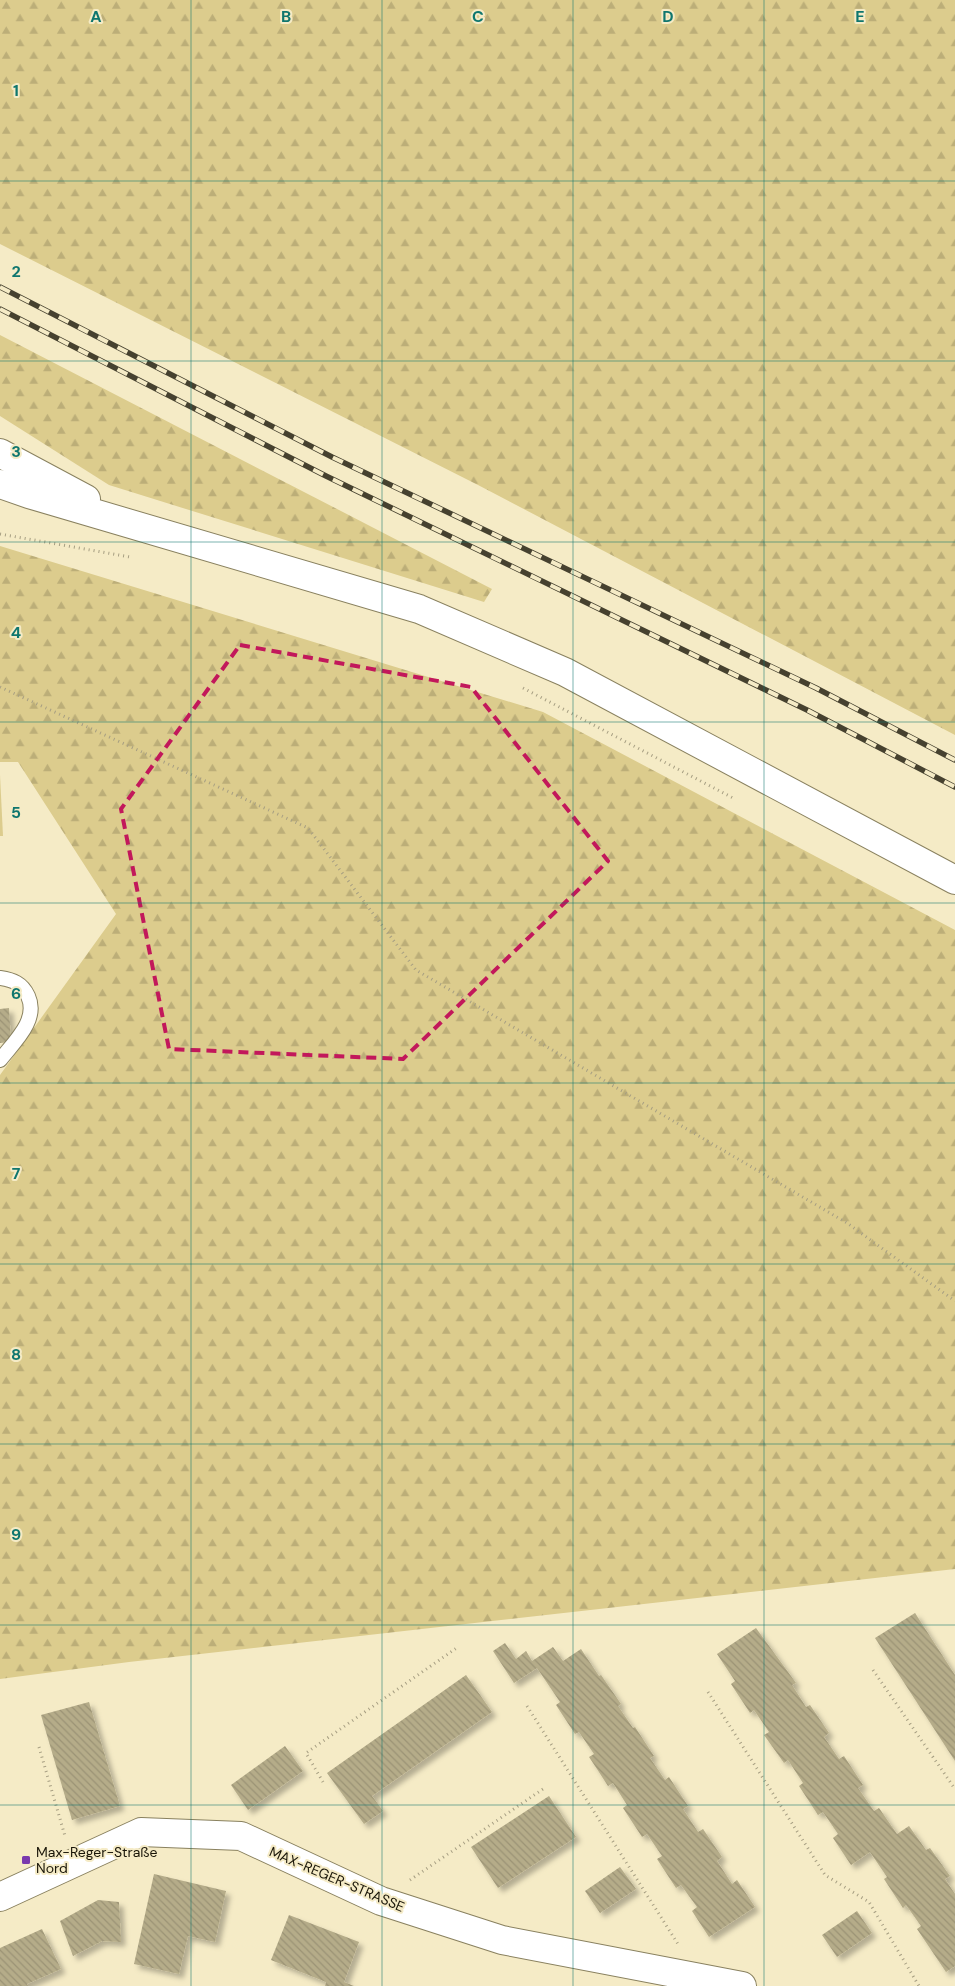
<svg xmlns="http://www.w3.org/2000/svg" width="955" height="1986" font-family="'DM Sans',sans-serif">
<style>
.grass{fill:#dccc8d}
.forest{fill:url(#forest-firs)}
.building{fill:url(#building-back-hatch);filter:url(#shadow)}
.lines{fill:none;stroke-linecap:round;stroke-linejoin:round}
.lane-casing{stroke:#89815f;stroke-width:16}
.street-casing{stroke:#89815f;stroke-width:30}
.secondary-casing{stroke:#89815f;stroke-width:30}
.path{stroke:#a69e82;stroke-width:3;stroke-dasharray:1 4;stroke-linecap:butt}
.lane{stroke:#fff;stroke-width:14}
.street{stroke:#fff;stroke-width:28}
.secondary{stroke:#fff;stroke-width:28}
.rail-casing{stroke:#46412f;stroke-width:5.5}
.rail{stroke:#f5ebc6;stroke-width:4;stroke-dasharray:11;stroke-linecap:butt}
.marked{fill:none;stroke:#c2185b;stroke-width:4;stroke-dasharray:10 6;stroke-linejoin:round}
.grid{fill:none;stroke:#0f766e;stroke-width:1;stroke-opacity:0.55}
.poi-dot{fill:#7939ae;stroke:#f5ebc6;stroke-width:2}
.labels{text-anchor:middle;stroke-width:4;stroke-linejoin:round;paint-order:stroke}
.poi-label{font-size:14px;fill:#191508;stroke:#f5ebc6;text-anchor:start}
.street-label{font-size:14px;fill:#191508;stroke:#f5ebc6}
.grid-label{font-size:16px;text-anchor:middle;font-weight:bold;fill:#0f766e;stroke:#f5ebc6;stroke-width:4;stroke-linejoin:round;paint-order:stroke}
</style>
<defs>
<pattern id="forest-firs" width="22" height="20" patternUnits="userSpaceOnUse" patternTransform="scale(1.25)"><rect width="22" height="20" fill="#dccc8d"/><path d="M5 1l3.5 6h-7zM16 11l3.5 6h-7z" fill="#bcae78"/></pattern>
<pattern id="building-back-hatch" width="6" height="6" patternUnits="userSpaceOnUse" patternTransform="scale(1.25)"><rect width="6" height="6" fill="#b5ac89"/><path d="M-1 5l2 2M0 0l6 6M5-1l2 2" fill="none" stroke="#9b9375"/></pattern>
<filter id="shadow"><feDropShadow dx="4.5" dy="4.5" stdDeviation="2.5" flood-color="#0004"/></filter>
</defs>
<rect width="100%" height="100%" fill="#f5ebc6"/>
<polygon class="grass" points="0,775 3,836 0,836"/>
<g class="forest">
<polygon points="0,0 955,0 955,735 478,485 0,244"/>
<polygon points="0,335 492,589 484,602 109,485 0,416"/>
<polygon points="0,546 543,712 955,930 955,1569 129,1662 0,1679 0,1075 116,914 18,762 0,762"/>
</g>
<g class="building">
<polygon points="9,1008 11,1042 0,1043 0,1009"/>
<polygon points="915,1613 955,1675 955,1761 875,1638"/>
<polygon points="756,1628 796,1683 792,1685 806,1707 810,1705 829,1733 824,1737 839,1759 844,1756 863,1785 858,1788 874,1811 879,1808 897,1834 909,1826 926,1850 930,1848 950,1876 945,1879 955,1894 955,1966 946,1972 917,1929 921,1926 906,1905 903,1908 884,1879 887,1877 870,1852 851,1865 833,1838 838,1834 823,1812 818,1815 799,1786 803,1783 788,1760 784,1763 764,1735 769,1732 754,1710 750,1713 731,1684 735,1681 717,1654"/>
<polygon points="505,1643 516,1659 526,1651 532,1661 553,1647 563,1661 581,1649 599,1676 601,1675 621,1704 618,1706 633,1728 635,1727 654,1756 650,1758 665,1780 669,1777 688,1806 683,1809 698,1832 703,1829 722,1857 717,1861 732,1884 737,1880 755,1907 709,1937 692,1911 697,1907 681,1885 676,1888 657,1859 662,1856 647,1834 642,1837 623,1808 627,1805 613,1783 608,1786 597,1769 589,1757 594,1754 579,1732 575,1734 556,1705 560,1702 537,1668 514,1683 493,1651"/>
<polygon points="466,1675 492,1712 372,1796 383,1811 364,1824 327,1773"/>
<polygon points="89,1702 120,1806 72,1820 41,1715"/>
<polygon points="285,1746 303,1771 248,1810 231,1785"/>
<polygon points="549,1796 576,1837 498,1888 471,1847"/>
<polygon points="620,1867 636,1889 600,1913 585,1891"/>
<polygon points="154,1874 226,1891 215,1942 188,1936 179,1974 134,1964"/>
<polygon points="98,1900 119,1902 121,1942 102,1941 73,1956 60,1921"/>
<polygon points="857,1911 872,1933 837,1957 822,1935"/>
<polygon points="289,1915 359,1942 344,1982 354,1986 325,1986 326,1982 271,1960"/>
<polygon points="42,1929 61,1969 27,1984 28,1986 0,1986 0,1948"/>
</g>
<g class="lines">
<g class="lane-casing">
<path id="lane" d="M0 978C13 980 22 983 28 996 39 1020 14 1042 0 1060"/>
</g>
<g class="street-casing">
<polyline id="street" points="0,1897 141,1832 241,1836 381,1901 502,1940 742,1986"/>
</g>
<g class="secondary-casing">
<g id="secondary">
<polyline points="0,453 86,499"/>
<polyline points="0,484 29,494 419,609 565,672 955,880"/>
</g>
</g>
<g class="path">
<polyline points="0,534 130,557"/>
<polyline points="0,687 308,828 416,970 847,1223 955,1301"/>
<polyline points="523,688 735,799"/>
<polyline points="873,1670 955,1789"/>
<polyline points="708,1692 825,1875 869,1902 919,1986"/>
<polyline points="527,1706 678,1944"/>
<polyline points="39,1747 65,1836"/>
<polyline points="323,1782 306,1753 458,1647"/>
<polyline points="410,1880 543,1789"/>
</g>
<use href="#lane" class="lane"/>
<use href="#street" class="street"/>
<use href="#secondary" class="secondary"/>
<g class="rail-casing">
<g id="rail">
<polyline points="0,287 332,457 816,688 955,760"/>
<polyline points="0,309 326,476 807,710 955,787"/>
</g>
</g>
<use href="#rail" class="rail"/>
</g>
<path class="marked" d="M240 645 471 687 608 861 403 1059 169 1049 121 809Z"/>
<path class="grid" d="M191 0V1986M382 0V1986M573 0V1986M764 0V1986M0 181H955M0 361H955M0 542H955M0 722H955M0 903H955M0 1083H955M0 1264H955M0 1444H955M0 1625H955M0 1805H955"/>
<rect class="poi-dot" x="21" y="1855" width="10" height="10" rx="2.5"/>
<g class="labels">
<g class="poi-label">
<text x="36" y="1857">Max-Reger-Straße<tspan x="36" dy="16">Nord</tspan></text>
</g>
<g class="street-label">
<text transform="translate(337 1879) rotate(23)" y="5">MAX-REGER-STRASSE</text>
</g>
</g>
<g class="grid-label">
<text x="96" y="22">A</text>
<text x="286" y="22">B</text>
<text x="478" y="22">C</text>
<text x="668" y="22">D</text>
<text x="860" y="22">E</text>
<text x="16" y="96">1</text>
<text x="16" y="277">2</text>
<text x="16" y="457">3</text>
<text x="16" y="638">4</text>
<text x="16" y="818">5</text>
<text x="16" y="999">6</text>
<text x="16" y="1179">7</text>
<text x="16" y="1360">8</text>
<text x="16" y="1540">9</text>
</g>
</svg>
